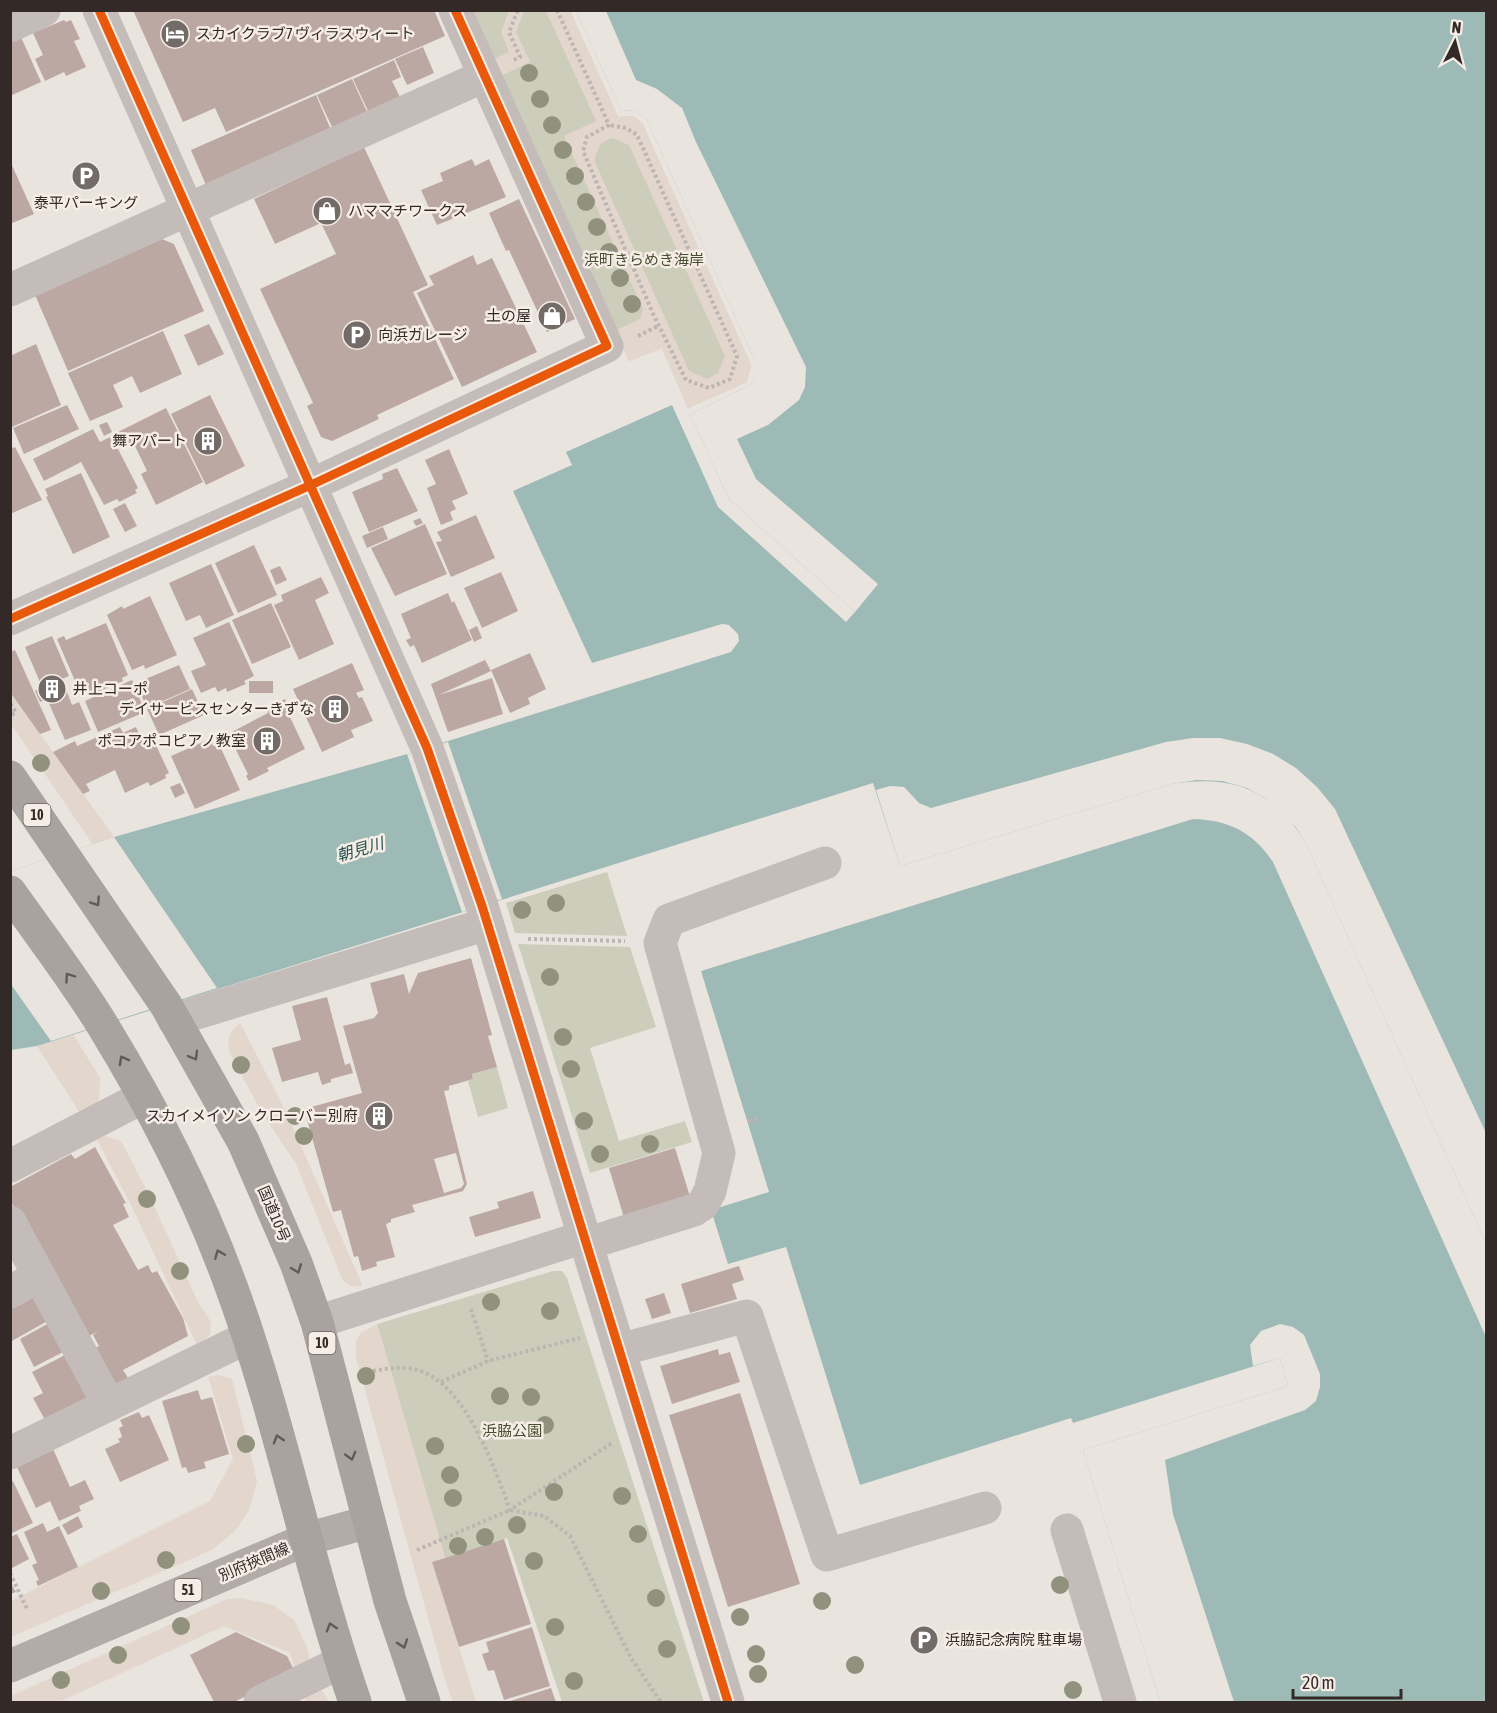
<svg xmlns="http://www.w3.org/2000/svg" width="1497" height="1713" font-family="'Asap Condensed','Noto Sans JP',sans-serif">
<style>
.green{fill:#cdcdbb}
.plaza{fill:#e3d6cd;fill-rule:evenodd}
.water{fill:#9ebab6}
.pier{fill:#eae4df}
.building{fill:#bca8a3;fill-rule:evenodd}
.lines{fill:none;stroke-linecap:round;stroke-linejoin:round}
.path{stroke:#bcb5b1;stroke-width:4;stroke-dasharray:3 3;stroke-linecap:butt}
.minor{stroke:#c3bcb9;stroke-width:33}
.major{stroke:#b2aba8;stroke-width:33}
.highway{stroke:#a9a39f;stroke-width:33}
.cycleway-casing{stroke:#f7ede7;stroke-width:13}
.cycleway{stroke:#e8590c;stroke-width:9}
.tree{fill:#90927e}
.oneway{stroke:#625a58}
.labels{text-anchor:middle;stroke-width:5;stroke-linejoin:round;paint-order:stroke}
.shield{fill:#f7ede7;stroke:#6e6461;stroke-width:1.5}
.shield-label{font-size:14px;font-weight:bold;fill:#332a28}
.poi-label{font-size:15px;fill:#332a28;stroke:#f7ede7;text-anchor:start}
.park-label{font-size:15px;fill:#474e2f;stroke:#f7ede7}
.street-label{font-size:15px;fill:#332a28;stroke:#f7ede7}
.water-label{font-size:16px;font-style:italic;fill:#224f4c;stroke:#f7ede7}
</style>
<rect width="100%" height="100%" fill="#eae4df"/>
<g class="green">
<polygon points="472,11 570,11 618,117 633,116 642,123 751,365 747,382 688,408 662,348 629,361"/>
<polygon points="607,872 627,936 515,933 506,903"/>
<polygon points="518,944 630,947 656,1027 590,1048 619,1141 685,1121 692,1142 590,1173"/>
<polygon points="497,1067 508,1108 478,1117 468,1081 473,1079 472,1074"/>
<polygon points="553,1271 562,1271 567,1278 704,1702 562,1702 507,1538 445,1558 377,1324"/>
</g>
<g class="plaza">
<polygon points="509,11 524,11 516,32 530,62 501,76 494,59 509,52 501,32"/>
<path d="M546 11H570L618 117 633 116 642 123 751 365 747 382 688 408 662 348 629 361 616 330 640 319 643 309 564 136 596 121ZM612 138 629 145 725 356 718 373 707 379 689 371 594 160 601 143Z"/>
<polygon points="10,692 114,837 195,995 11,724"/>
<polygon points="10,942 73,1034 100,1078 99,1099 94,1107 82,1116 37,1046 51,1041"/>
<polygon points="240,1023 285,1110 363,1286 351,1286 343,1281 296,1164 259,1108 230,1053 228,1043 230,1033"/>
<polygon points="105,1136 121,1141 149,1195 198,1302 211,1322 210,1335 197,1345 132,1207 96,1138"/>
<polygon points="377,1324 445,1557 432,1562 476,1702 453,1702 446,1683 356,1358 356,1341 361,1333"/>
<polygon points="218,1375 232,1379 257,1481 249,1511 235,1531 212,1550 11,1637 11,1601 210,1501 233,1459 208,1377"/>
<polygon points="241,1598 273,1605 294,1620 307,1647 309,1657 306,1667 297,1676 290,1653 224,1626 59,1702 11,1702 10,1696 44,1681 227,1599"/>
<polygon points="302,1689 321,1689 329,1702 306,1702"/>
</g>
<g class="water">
<path d="M576 11H1486V1243L1306 844C1275 790 1232 774 1172 784L900 866 873 783 37 1046 11 1050V871L114 837 407 754 731 652 739 641 738 634 729 625 722 624 592 663 513 491 572 465 566 452 672 405 718 507 846 622 855 612 729 499 690 414 750 385 756 377V363L647 120 636 111 621 110Z"/>
<path d="M1193 819C1229 820 1253 832 1273 862L1486 1337V1702H1160L1083 1450 1288 1386 1280 1358 1073 1423 1071 1418 860 1485 786 1247 728 1264 711 1210 769 1192 701 971Z"/>
</g>
<g class="pier">
<polygon points="576,11 606,11 636,80 657,89 682,108 696,142 806,367 805,387 799,400 768,425 737,439 756,479 878,584 855,612 729,499 690,414 750,385 756,377 756,363 647,120 636,111 621,110"/>
<polygon points="1193,738 1220,738 1247,744 1273,754 1296,768 1317,787 1335,809 1486,1133 1486,1243 1306,844 1295,826 1265,798 1247,788 1222,781 1197,780 1172,784 900,866 876,790 890,786 904,787 919,803 931,808 1166,742"/>
<polygon points="448,742 502,899 462,912 407,754"/>
<polygon points="114,837 217,988 51,1041 10,983 11,871"/>
<polygon points="1280,1324 1293,1327 1304,1335 1320,1374 1320,1387 1316,1401 1305,1410 1165,1460 1173,1514 1234,1702 1160,1702 1083,1450 1288,1386 1280,1358 1253,1366 1250,1345 1261,1331"/>
</g>
<g class="building">
<polygon points="133,10 434,10 445,36 226,132 215,108 183,122"/>
<polygon points="64,20 66,22 71,20 80,39 74,41 86,67 66,76 64,72 45,81 35,59 43,55 33,33"/>
<polygon points="21,37 41,82 10,96 10,42"/>
<polygon points="423,47 434,73 407,85 395,59"/>
<polygon points="394,60 401,77 392,81 401,99 369,113 353,79"/>
<polygon points="352,79 368,114 333,129 317,95"/>
<polygon points="316,95 331,130 206,185 191,150"/>
<polygon points="364,147 428,285 413,292 454,379 377,415 379,419 332,441 321,437 307,406 313,403 260,289 336,254 321,223 275,244 254,199"/>
<polygon points="472,159 475,166 489,159 506,197 437,225 421,190 443,181 440,173"/>
<polygon points="10,161 34,214 10,224"/>
<polygon points="519,199 575,319 547,332 509,250 506,251 489,213"/>
<polygon points="162,239 174,244 204,311 68,371 35,295"/>
<polygon points="473,255 477,265 492,258 537,352 462,387 417,293 434,285 429,276"/>
<polygon points="209,324 224,354 198,366 184,335"/>
<polygon points="163,331 182,374 140,393 132,376 113,385 123,407 90,421 68,373"/>
<polygon points="36,344 61,405 12,427 10,356"/>
<polygon points="210,395 245,466 206,485 171,414"/>
<polygon points="67,405 79,429 24,454 13,428"/>
<polygon points="166,408 203,482 156,505 141,474 147,471 134,444 126,448 118,432"/>
<polygon points="107,422 112,432 104,436 99,425"/>
<polygon points="93,429 100,442 110,437 116,449 118,449 138,488 135,490 137,493 119,502 117,499 104,505 81,462 44,481 33,459"/>
<polygon points="15,447 42,500 10,514 10,449"/>
<polygon points="449,449 468,494 452,501 456,509 450,512 453,520 441,525 427,488 436,484 425,460"/>
<polygon points="397,468 418,511 369,532 352,492 383,479 382,474"/>
<polygon points="81,473 110,537 73,554 46,497 48,496 45,489"/>
<polygon points="125,503 137,526 125,532 113,509"/>
<polygon points="476,515 495,558 451,577 436,542 442,541 437,532"/>
<polygon points="420,518 423,523 416,526 413,521"/>
<polygon points="425,524 447,574 395,596 371,548"/>
<polygon points="383,527 388,539 367,548 362,536"/>
<polygon points="254,545 277,595 238,613 215,563"/>
<polygon points="211,564 234,615 206,628 200,615 186,621 169,583"/>
<polygon points="280,566 287,580 276,585 270,570"/>
<polygon points="501,572 518,611 482,628 464,588"/>
<polygon points="321,577 329,593 315,600 334,644 299,660 274,605 283,601 281,595"/>
<polygon points="448,593 452,603 454,601 472,640 422,663 414,645 410,647 406,640 411,638 401,614"/>
<polygon points="150,596 177,655 145,669 144,665 132,670 107,615 122,606 123,609"/>
<polygon points="271,603 291,647 252,664 232,620"/>
<polygon points="229,622 254,676 244,681 246,684 227,692 226,688 218,692 215,687 201,693 191,671 206,665 193,638"/>
<polygon points="106,623 128,675 122,678 123,681 91,695 89,691 81,695 57,639 64,636 66,640"/>
<polygon points="477,626 482,638 474,642 469,630"/>
<polygon points="52,636 69,676 62,679 72,705 79,702 91,730 65,740 47,699 40,702 35,691 42,687 25,647"/>
<polygon points="15,650 51,730 40,734 10,692 10,652"/>
<polygon points="530,653 546,689 528,698 530,704 510,713 491,670"/>
<polygon points="485,660 491,671 439,695 492,678 503,714 448,732 431,684"/>
<polygon points="352,663 364,690 356,693 359,698 362,697 373,721 351,730 354,737 322,752 293,689"/>
<polygon points="179,665 190,689 147,708 136,683"/>
<polygon points="132,680 145,712 98,732 85,701"/>
<rect x="249" y="681" width="24" height="12"/>
<polygon points="192,689 204,715 159,735 147,709"/>
<polygon points="285,699 292,713 289,715 305,749 267,768 269,771 249,781 246,776 248,774 228,734 268,713 266,709"/>
<polygon points="120,727 123,733 136,727 144,746 154,741 169,773 165,775 166,778 150,786 148,782 125,793 115,770 86,784 90,791 83,794 53,752 75,741 77,746"/>
<polygon points="210,739 213,746 219,744 240,790 195,809 171,756"/>
<polygon points="180,783 185,793 175,798 170,787"/>
<path d="M471 958 492 1035 488 1036 497 1067 472 1074 473 1079 449 1086V1090L444 1091 467 1184 463 1191 412 1205 415 1212 391 1219V1222L386 1224 395 1257 376 1262 377 1266 362 1271 358 1256 354 1257 341 1210 333 1212 304 1109 362 1093 343 1026 374 1018 378 1013 370 983 404 974 409 994 418 973ZM456 1153 464 1184 461 1188 444 1193 434 1159Z"/>
<polygon points="327,997 345,1065 350,1063 353,1073 331,1079 331,1082 322,1085 318,1072 282,1082 272,1048 301,1040 292,1006"/>
<polygon points="95,1147 126,1203 123,1204 129,1217 113,1225 138,1270 148,1265 152,1273 157,1271 183,1318 188,1336 123,1370 128,1378 115,1385 93,1349 99,1346 93,1335 98,1331 86,1338 10,1200 10,1187 71,1154 75,1159"/>
<polygon points="675,1148 691,1200 625,1221 609,1168"/>
<polygon points="533,1191 541,1218 475,1237 469,1217 499,1208 497,1202"/>
<polygon points="739,1266 744,1280 732,1284 737,1299 690,1313 681,1284"/>
<polygon points="31,1286 51,1319 10,1342 10,1298"/>
<polygon points="664,1293 671,1313 652,1319 645,1299"/>
<polygon points="51,1322 67,1350 34,1367 20,1339"/>
<polygon points="718,1349 719,1355 730,1352 740,1382 672,1404 660,1366"/>
<polygon points="69,1353 92,1395 45,1420 33,1398 43,1393 32,1372"/>
<polygon points="198,1390 201,1400 212,1397 229,1454 204,1462 206,1468 188,1473 186,1467 182,1468 162,1401"/>
<polygon points="740,1393 800,1584 728,1607 669,1415"/>
<polygon points="139,1412 142,1418 149,1415 169,1460 120,1482 105,1449 120,1442 118,1439 122,1437 119,1428 123,1426 120,1420"/>
<polygon points="53,1449 70,1487 85,1480 94,1499 79,1506 81,1511 59,1521 50,1501 36,1508 16,1465"/>
<polygon points="13,1481 33,1523 10,1534 10,1482"/>
<polygon points="78,1516 83,1527 68,1535 62,1525"/>
<polygon points="43,1523 47,1532 59,1526 78,1567 38,1586 36,1581 39,1580 32,1565 37,1563 24,1532"/>
<polygon points="17,1534 29,1559 12,1568 10,1537"/>
<polygon points="504,1539 531,1624 459,1647 432,1562"/>
<polygon points="10,1582 16,1592 10,1594"/>
<polygon points="532,1627 550,1686 504,1700 494,1670 488,1671 482,1654 489,1652 486,1642"/>
<polygon points="236,1632 287,1656 295,1672 234,1702 214,1702 190,1655"/>
<polygon points="551,1688 556,1702 507,1702"/>
</g>
<g class="lines">
<g class="path">
<polyline points="557,10 609,125 587,137 583,151 654,316 686,380 709,388 730,379 737,356 637,135 626,128 609,125"/>
<polyline points="514,60 520,57 509,32 518,10"/>
<polyline points="638,336 658,326"/>
<polyline points="10,704 16,712 10,716"/>
<polyline points="528,939 625,941"/>
<polyline points="748,1121 760,1119"/>
<polyline points="471,1309 488,1361"/>
<path d="M373 1371C390 1368 406 1365 423 1372 467 1389 495 1469 510 1510L612 1443"/>
<polyline points="441,1382 488,1361 580,1338"/>
<polyline points="417,1550 510,1510 544,1516 570,1536 631,1658 661,1702"/>
<polyline points="10,1573 28,1611"/>
</g>
<g class="minor">
<polyline points="99,10 427,748 482,906 728,1702"/>
<polyline points="10,26 44,10"/>
<polyline points="10,290 484,76"/>
<polyline points="10,619 311,485 607,346 455,10"/>
<polyline points="174,1020 487,924"/>
<polyline points="10,1166 143,1097"/>
<polyline points="10,1222 109,1405"/>
<polyline points="586,1244 694,1210 703,1204 710,1191 719,1153 660,943 669,920 825,863"/>
<polyline points="10,1292 39,1276"/>
<polyline points="317,1322 584,1237"/>
<polyline points="619,1350 747,1316 827,1555 985,1508"/>
<polyline points="10,1453 248,1337"/>
<polyline points="1067,1530 1120,1702"/>
<polyline points="260,1702 341,1662"/>
</g>
<polyline class="major" points="10,1666 307,1539 368,1522"/>
<g class="highway">
<polyline points="10,777 166,1005 243,1141 296,1263 317,1322 390,1601 424,1702"/>
<path d="M10 892C41 936 75 980 103 1026 153 1108 198 1195 231 1286 281 1422 308 1566 355 1702"/>
</g>
<g class="cycleway-casing">
<g id="cycleway">
<polyline points="99,10 427,748 482,906 728,1702"/>
<polyline points="10,619 311,485 607,346 455,10"/>
</g>
</g>
<use href="#cycleway" class="cycleway"/>
</g>
<g class="tree">
<circle cx="529" cy="73" r="9"/>
<circle cx="540" cy="99" r="9"/>
<circle cx="552" cy="125" r="9"/>
<circle cx="563" cy="150" r="9"/>
<circle cx="575" cy="176" r="9"/>
<circle cx="586" cy="202" r="9"/>
<circle cx="597" cy="227" r="9"/>
<circle cx="609" cy="252" r="9"/>
<circle cx="620" cy="278" r="9"/>
<circle cx="632" cy="304" r="9"/>
<circle cx="41" cy="763" r="9"/>
<circle cx="556" cy="903" r="9"/>
<circle cx="522" cy="910" r="9"/>
<circle cx="550" cy="977" r="9"/>
<circle cx="563" cy="1037" r="9"/>
<circle cx="241" cy="1065" r="9"/>
<circle cx="571" cy="1069" r="9"/>
<circle cx="295" cy="1116" r="9"/>
<circle cx="584" cy="1121" r="9"/>
<circle cx="304" cy="1136" r="9"/>
<circle cx="650" cy="1144" r="9"/>
<circle cx="600" cy="1154" r="9"/>
<circle cx="147" cy="1199" r="9"/>
<circle cx="180" cy="1271" r="9"/>
<circle cx="491" cy="1302" r="9"/>
<circle cx="550" cy="1311" r="9"/>
<circle cx="366" cy="1376" r="9"/>
<circle cx="500" cy="1396" r="9"/>
<circle cx="531" cy="1397" r="9"/>
<circle cx="545" cy="1425" r="9"/>
<circle cx="246" cy="1444" r="9"/>
<circle cx="435" cy="1446" r="9"/>
<circle cx="450" cy="1475" r="9"/>
<circle cx="554" cy="1492" r="9"/>
<circle cx="622" cy="1496" r="9"/>
<circle cx="453" cy="1498" r="9"/>
<circle cx="517" cy="1525" r="9"/>
<circle cx="638" cy="1534" r="9"/>
<circle cx="485" cy="1537" r="9"/>
<circle cx="458" cy="1546" r="9"/>
<circle cx="166" cy="1560" r="9"/>
<circle cx="534" cy="1561" r="9"/>
<circle cx="1060" cy="1585" r="9"/>
<circle cx="101" cy="1591" r="9"/>
<circle cx="656" cy="1598" r="9"/>
<circle cx="822" cy="1601" r="9"/>
<circle cx="740" cy="1617" r="9"/>
<circle cx="181" cy="1626" r="9"/>
<circle cx="555" cy="1627" r="9"/>
<circle cx="667" cy="1649" r="9"/>
<circle cx="756" cy="1654" r="9"/>
<circle cx="118" cy="1655" r="9"/>
<circle cx="855" cy="1665" r="9"/>
<circle cx="758" cy="1674" r="9"/>
<circle cx="61" cy="1680" r="9"/>
<circle cx="574" cy="1681" r="9"/>
<circle cx="1073" cy="1690" r="9"/>
</g>
<defs><path id="oneway-chevron" d="M-2-3.5L2.5 0L-2 3.5" fill="none" stroke-width="1.6" stroke-linecap="round" stroke-linejoin="round" transform="scale(1.5)"/></defs>
<g class="oneway">
<use href="#oneway-chevron" transform="translate(96 902) rotate(56)"/>
<use href="#oneway-chevron" transform="translate(69 977) rotate(-125)"/>
<use href="#oneway-chevron" transform="translate(194 1056) rotate(60)"/>
<use href="#oneway-chevron" transform="translate(123 1060) rotate(-119)"/>
<use href="#oneway-chevron" transform="translate(219 1254) rotate(-112)"/>
<use href="#oneway-chevron" transform="translate(297 1269) rotate(69)"/>
<use href="#oneway-chevron" transform="translate(278 1439) rotate(-107)"/>
<use href="#oneway-chevron" transform="translate(351 1456) rotate(75)"/>
<use href="#oneway-chevron" transform="translate(331 1627) rotate(-107)"/>
<use href="#oneway-chevron" transform="translate(403 1644) rotate(71)"/>
</g>
<defs>
<g id="hotel-disc" transform="scale(1.5)"><circle r="9.5" fill="#736b68" stroke="#f7ede7"/><path d="M-6-4.5h1.5V1H6V5H4.5V3h-9V5H-6ZM-4 0a1.8 1.8 0 1 1 3.6 0ZM.5 0V-2.5h3Q6-2.5 6 0Z" fill="#fff"/></g>
<g id="parking-disc" transform="scale(1.5)"><circle r="9.5" fill="#736b68" stroke="#f7ede7"/><path d="M-3.5-5.5H1a3.5 3.5 0 0 1 0 7H-1V5.5H-3.5ZM-1-3.4V-.6H.8a1.4 1.4 0 0 0 0-2.8Z" fill="#fff"/></g>
<g id="shop-disc" transform="scale(1.5)"><circle r="9.5" fill="#736b68" stroke="#f7ede7"/><path d="M-5-2.5h2.3a2.7 3.5 0 0 1 5.4 0H5L5.5 6h-11ZM-1.5-2.5h3a1.5 2.3 0 0 0-3 0Z" fill="#fff"/></g>
<g id="building-disc" transform="scale(1.5)"><circle r="9.5" fill="#736b68" stroke="#f7ede7"/><path d="M-4-6H4V6H1V3H-1V6H-4ZM-2.5-4.3h1.7v1.8h-1.7ZM.8-4.3h1.7v1.8H.8ZM-2.5-1h1.7V.8h-1.7ZM.8-1h1.7V.8H.8Z" fill="#fff"/></g>
</defs>
<g fill-rule="evenodd">
<use href="#hotel-disc" x="175" y="34"/>
<use href="#parking-disc" x="86" y="176"/>
<use href="#shop-disc" x="327" y="211"/>
<use href="#shop-disc" x="552" y="316"/>
<use href="#parking-disc" x="357" y="335"/>
<use href="#building-disc" x="208" y="441"/>
<use href="#building-disc" x="52" y="689"/>
<use href="#building-disc" x="335" y="709"/>
<use href="#building-disc" x="267" y="741"/>
<use href="#building-disc" x="379" y="1116"/>
<use href="#parking-disc" x="924" y="1640"/>
</g>
<g class="labels">
<g class="shield">
<rect x="23.5" y="804" width="27" height="22" rx="4.5"/>
<rect x="308.5" y="1332" width="27" height="22" rx="4.5"/>
<rect x="174.5" y="1579" width="27" height="22" rx="4.5"/>
</g>
<g class="shield-label">
<text x="37" y="820">10</text>
<text x="322" y="1348">10</text>
<text x="188" y="1595">51</text>
</g>
<g class="poi-label">
<text x="196" y="39">スカイクラブ7 ヴィラスウィート</text>
<text x="86" y="208" text-anchor="middle">泰平パーキング</text>
<text x="348" y="216">ハママチワークス</text>
<text x="531" y="321" text-anchor="end">土の屋</text>
<text x="378" y="340">向浜ガレージ</text>
<text x="187" y="446" text-anchor="end">舞アパート</text>
<text x="73" y="694">井上コーポ</text>
<text x="314" y="714" text-anchor="end">デイサービスセンターきずな</text>
<text x="246" y="746" text-anchor="end">ポコアポコピアノ教室</text>
<text x="358" y="1121" text-anchor="end">スカイメイソン クローバー別府</text>
<text x="945" y="1645">浜脇記念病院 駐車場</text>
</g>
<g class="park-label">
<text x="644" y="265">浜町きらめき海岸</text>
<text x="512" y="1436">浜脇公園</text>
</g>
<g class="street-label">
<text transform="translate(274 1214) rotate(67)" y="5">国道10号</text>
<text transform="translate(254 1562) rotate(-23)" y="5">別府挾間線</text>
</g>
<g class="water-label">
<text transform="translate(360 849) rotate(-16)" y="6">朝見川</text>
</g>
</g>
<rect width="1497" height="1713" fill="none" stroke="#332a28" stroke-width="24"/>
<g transform="translate(1455 42) rotate(6)" stroke="#f7ede7" stroke-width="4.5" paint-order="stroke">
<path d="M0-4.5L10 22L0 15L-10 22Z" fill="#332a28"/>
<text y="-9" font-size="16" font-weight="bold" text-anchor="middle" fill="#332a28">N</text>
</g>
<path d="M1293 1689v9h108v-9" fill="none" stroke="#332a28" stroke-width="3"/>
<text x="1302" y="1689" font-size="18" fill="#332a28" stroke="#f7ede7" stroke-width="4.5" paint-order="stroke">20 m</text>
</svg>
